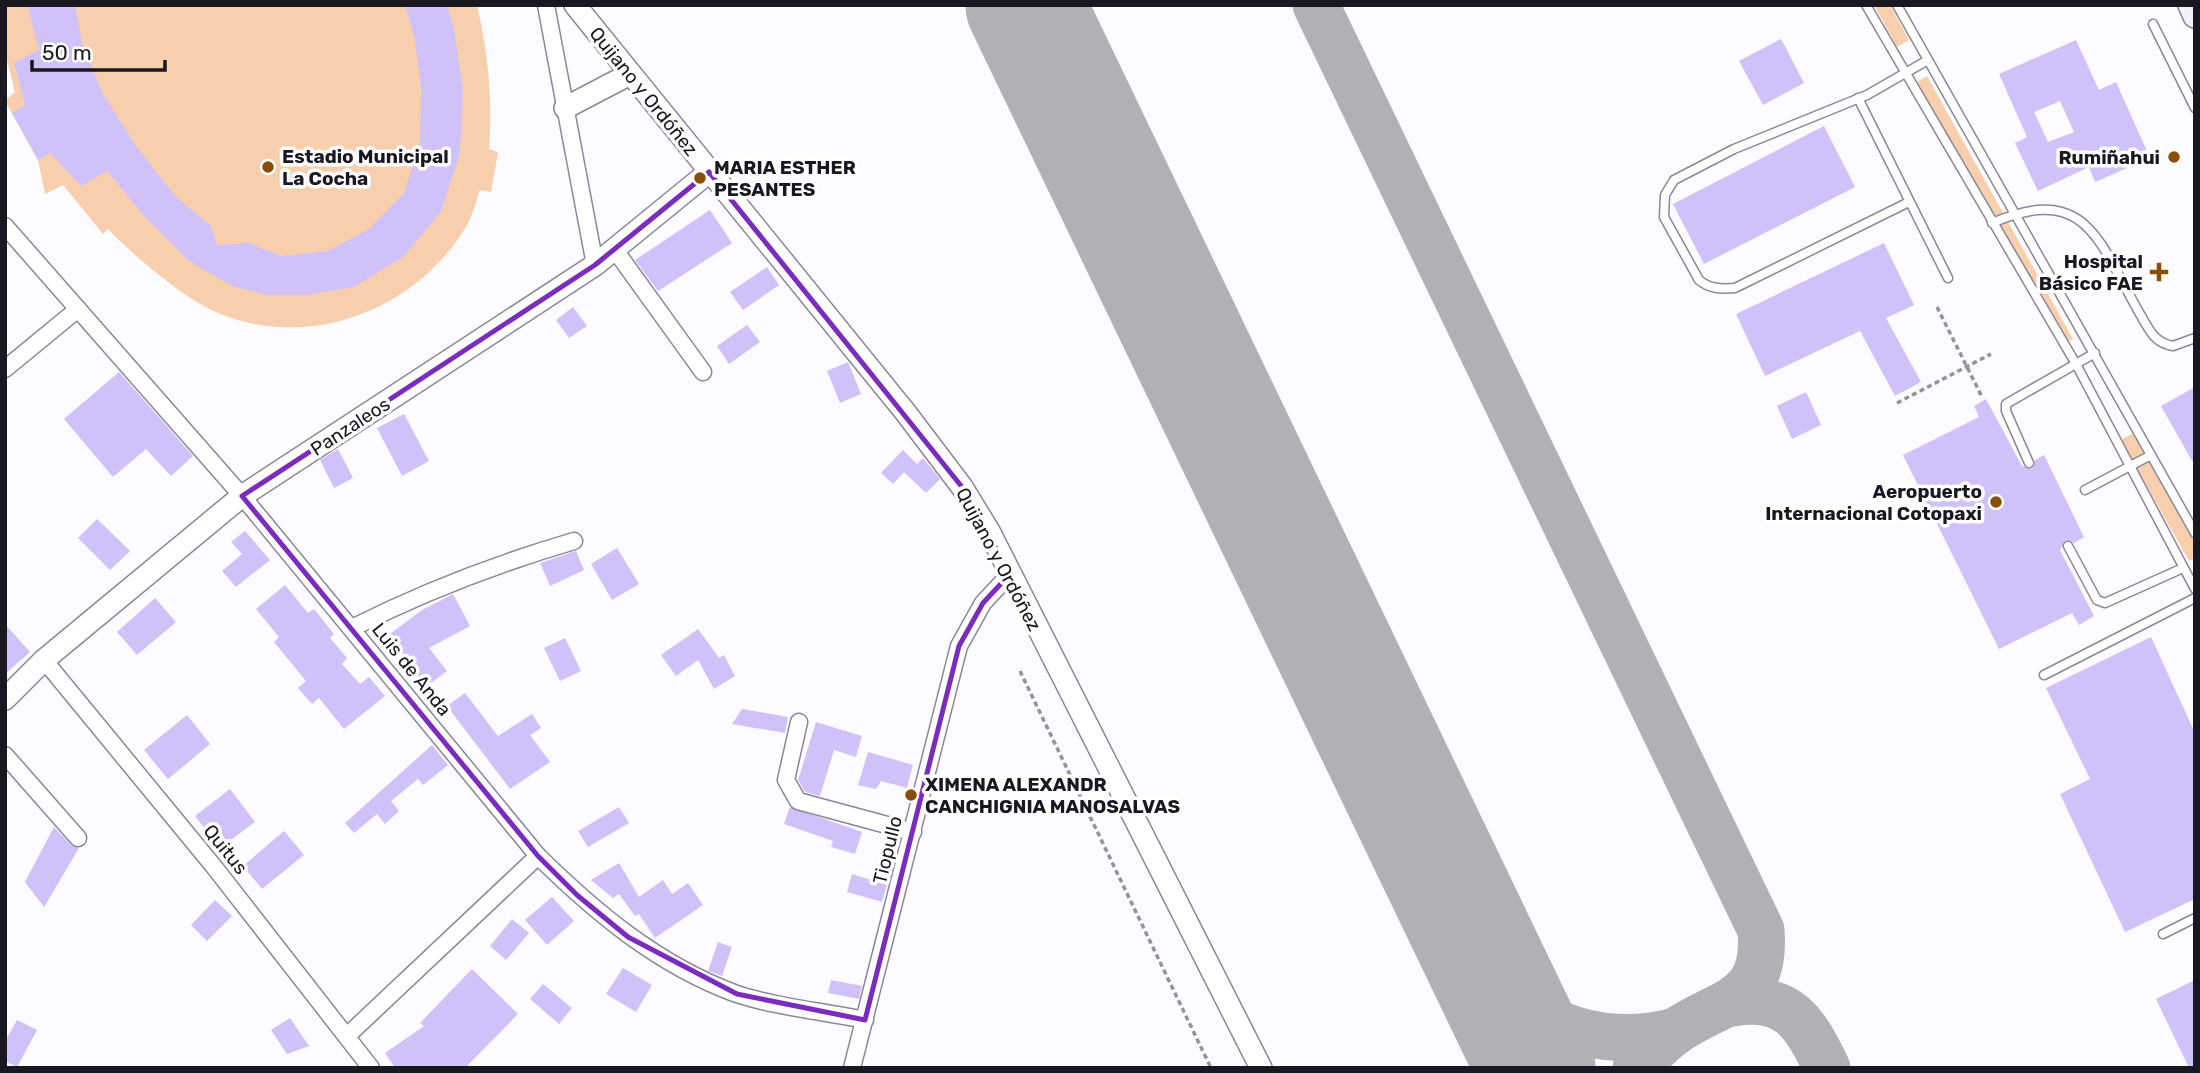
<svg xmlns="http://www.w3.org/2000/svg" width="2200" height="1073" font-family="Rubik,sans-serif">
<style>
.green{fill:#f8cfac}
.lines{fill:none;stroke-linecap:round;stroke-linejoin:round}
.taxiway{stroke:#b2b0b6;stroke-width:47}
.runway{stroke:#b2b0b6;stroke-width:119}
.building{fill:#d0c2f8;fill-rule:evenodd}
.service-casing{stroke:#8b8699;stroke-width:11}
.minor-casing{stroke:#8b8699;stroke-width:19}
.tertiary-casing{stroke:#8b8699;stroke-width:24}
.secondary-casing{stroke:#8b8699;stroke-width:26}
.path{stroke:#949398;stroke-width:3.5;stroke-dasharray:5 3.5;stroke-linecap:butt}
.service{stroke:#fff;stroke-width:8}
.minor{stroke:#fff;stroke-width:16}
.tertiary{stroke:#fff;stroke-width:21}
.secondary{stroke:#f3f0fb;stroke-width:23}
.marked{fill:none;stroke:#7b2cbf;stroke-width:5;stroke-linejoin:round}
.poi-dot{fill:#894e07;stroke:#fff;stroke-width:2.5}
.labels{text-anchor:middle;stroke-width:7;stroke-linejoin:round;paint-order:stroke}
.street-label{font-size:19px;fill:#19171f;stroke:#fff}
.poi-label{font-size:19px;font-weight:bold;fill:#19171f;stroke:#fff;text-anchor:start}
</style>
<rect width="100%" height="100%" fill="#fcfbff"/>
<g class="green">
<path d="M6 5H477C488 53 493 100 489 149L498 152 491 192 480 190C476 201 473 215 467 225 418 309 310 352 218 313 184 299 134 256 108 229L103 234 63 185 45 194 38 160 5 101 15 92 5 52Z"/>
<polygon points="1874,5 1890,5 1909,40 1897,47"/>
<polygon points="1927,76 2073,339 2061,346 1916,83"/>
<polygon points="2133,433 2195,543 2195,558 2189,561 2121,440"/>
</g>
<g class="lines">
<g class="taxiway">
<path d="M1316 5 1761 930C1767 1003 1723 999 1676 1031 1661 1041 1649 1055 1636 1068"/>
<path d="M1470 932C1481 950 1491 971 1506 987 1551 1034 1614 1047 1676 1031"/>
<path d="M1733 1003C1789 994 1805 1023 1827 1068"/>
</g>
<polyline class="runway" points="1025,5 1536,1068"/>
</g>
<g class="building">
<polygon points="27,5 75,5 82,43 103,94 136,146 176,197 211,226 217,245 249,243 281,256 328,251 370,228 404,193 420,144 421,89 415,40 405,5 447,5 454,29 463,91 460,153 441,212 403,257 354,287 308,295 267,295 232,286 189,261 144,216 107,171 81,186 50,153 38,160 12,113 25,105 14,63 39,50"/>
<polygon points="1781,39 1804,83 1763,105 1739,61"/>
<path d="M2076 40 2099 90 2116 82 2150 158 2095 182 2089 167 2038 191 2015 143 2027 137 1999 74ZM2060 101 2074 132 2048 142 2034 112Z"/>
<polygon points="1824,126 1855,187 1704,264 1673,204"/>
<polygon points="710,210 732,243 658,291 635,260"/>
<polygon points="1884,243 1914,305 1886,318 1921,382 1895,396 1860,331 1765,376 1736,314"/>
<polygon points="767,267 779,285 743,310 730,292"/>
<polygon points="573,307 587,326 569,338 556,320"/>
<polygon points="747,325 760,342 729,364 717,346"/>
<polygon points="848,362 861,394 840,403 827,371"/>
<polygon points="119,372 193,456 171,476 146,449 113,477 64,419"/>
<polygon points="2195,387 2195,466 2161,406"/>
<polygon points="1806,392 1821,425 1792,439 1777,406"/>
<polygon points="1986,399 2022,466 2032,469 2035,460 2044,455 2084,537 2074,543 2066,540 2060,550 2094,616 2079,625 2072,613 1999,649 1903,455 1979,417 1974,406"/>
<polygon points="404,414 429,461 402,476 377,428"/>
<polygon points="338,449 353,478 334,488 320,460"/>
<polygon points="903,450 917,464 923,458 940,479 926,493 904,472 893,484 881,473"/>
<polygon points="97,519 130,551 110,570 78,538"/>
<polygon points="245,531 270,560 236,587 222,571 242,554 231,542"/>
<polygon points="617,548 639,584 612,600 591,564"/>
<polygon points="576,551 584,570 550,586 540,563"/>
<polygon points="285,585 308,613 314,609 334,634 330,638 347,658 342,664 360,684 369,677 385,696 344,729 319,698 312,704 298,688 306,681 274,642 279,637 256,609"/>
<polygon points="453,594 470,626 429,648 447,671 424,688 386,637 422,610"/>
<polygon points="155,598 176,622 137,655 117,632"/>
<polygon points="5,624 30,652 5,674"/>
<polygon points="698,629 719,658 724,655 735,676 714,689 698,660 676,676 661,655"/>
<polygon points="2151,637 2195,733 2195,899 2125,932 2060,794 2090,779 2046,688"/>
<polygon points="565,638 581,671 560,681 544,648"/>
<polygon points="465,693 498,736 532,714 541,728 530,735 550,762 510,789 447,706"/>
<polygon points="742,709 788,717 785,733 732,724"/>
<polygon points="187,715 210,744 168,779 144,750"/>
<polygon points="816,722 862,736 856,757 834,750 820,796 805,792 798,780"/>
<polygon points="432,745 448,765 423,785 418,779 391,801 399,811 385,824 377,814 354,833 345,823"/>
<polygon points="868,752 913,765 907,788 881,781 876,789 858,785"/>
<polygon points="230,789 255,822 220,848 195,816"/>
<polygon points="619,807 629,823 588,847 578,831"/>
<polygon points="790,807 862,832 855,854 831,847 833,841 784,824"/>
<polygon points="54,827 71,845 79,848 44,907 25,882"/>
<polygon points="284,831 304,855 262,889 243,866"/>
<polygon points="619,863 639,897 663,880 672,894 688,883 703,905 655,938 639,914 635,916 619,894 613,898 591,880"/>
<polygon points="852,874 887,885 882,902 847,892"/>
<polygon points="552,897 574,921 547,945 525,920"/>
<polygon points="215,900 232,916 207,941 191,925"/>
<polygon points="512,919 529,933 506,960 490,946"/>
<polygon points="718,942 732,947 722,976 708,971"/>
<polygon points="623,968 652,985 636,1012 606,994"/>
<polygon points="472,969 518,1014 465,1068 395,1068 385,1053 424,1026 420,1023"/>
<polygon points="831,980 862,986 859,999 828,993"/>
<polygon points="2195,980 2195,1068 2189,1068 2156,999"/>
<polygon points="543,984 572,1008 559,1024 530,999"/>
<polygon points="290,1018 309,1046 287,1054 271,1030"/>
<polygon points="17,1020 37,1030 17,1067 5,1061 5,1041"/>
</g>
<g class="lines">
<g class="service-casing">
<g id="service">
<polyline points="1866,5 2076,364 2195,589"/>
<polyline points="1897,5 2195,533"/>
<polyline points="2153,24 2195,108"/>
<polyline points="1858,98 1948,278"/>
<path d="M1909 202 1735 288C1722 289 1709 289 1699 280L1664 217 1665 195 1674 180 1734 149 1867 95 1928 60"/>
<path d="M1992 223C2088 182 2099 243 2140 314 2149 329 2154 343 2173 346L2195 338"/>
<polyline points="2029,463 2006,411 2006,404 2095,353"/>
<polyline points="2085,490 2151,455"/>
<polyline points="2068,546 2097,600 2105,603 2183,568"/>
<polyline points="2044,675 2195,598"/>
<polyline points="2163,934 2195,918"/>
</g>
</g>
<g class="minor-casing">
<g id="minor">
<polyline points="546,5 595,265"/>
<path d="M5 226 242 496 538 856C596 913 657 964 734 993 771 1006 826 1012 865 1020"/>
<polyline points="615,250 703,372"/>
<polyline points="5,369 78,309"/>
<path d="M352 628C425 591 496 564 574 541"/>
<polyline points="44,660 215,868 371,1068"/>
<polyline points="799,722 786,780 798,801 913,832"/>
<polyline points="5,755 78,838"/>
<polyline points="348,1035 538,856"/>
<polyline points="852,1068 959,646 983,603 1010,574"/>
</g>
</g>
<g class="tertiary-casing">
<g id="tertiary">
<polyline points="575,5 906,413 962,487 989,531 1261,1068"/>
<polyline points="565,108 630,74"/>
<polyline points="5,699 44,660 242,496 595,265 709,172"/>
</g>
</g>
<g class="secondary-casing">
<polyline id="secondary" points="2190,5 2195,16"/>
</g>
<g class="path">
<polyline points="1937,307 1982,397"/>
<polyline points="1897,403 1991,354"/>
<polyline points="1020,671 1211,1068"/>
</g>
<use href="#service" class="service"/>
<use href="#minor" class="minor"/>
<use href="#tertiary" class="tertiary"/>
<use href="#secondary" class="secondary"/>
</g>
<path class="marked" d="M709 172 962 487 1010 574 983 603 959 646 865 1020 737 994 628 937 577 895 538 856 242 496 595 265Z"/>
<g class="poi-dot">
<circle cx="2174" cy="157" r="7"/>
<circle cx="268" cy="167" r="7"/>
<circle cx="700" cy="178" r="7"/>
<path d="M2155.5 261.5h7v7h7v7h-7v7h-7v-7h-7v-7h7z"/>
<circle cx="1996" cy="502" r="7"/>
<circle cx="911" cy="795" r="7"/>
</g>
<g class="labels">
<g class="street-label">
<text transform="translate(644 91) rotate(51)" y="7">Quijano y Ordóñez</text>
<text transform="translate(350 426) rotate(-33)" y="7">Panzaleos</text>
<text transform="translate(999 559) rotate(62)" y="7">Quijano y Ordóñez</text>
<text transform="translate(412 669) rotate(51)" y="7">Luis de Anda</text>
<text transform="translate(226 849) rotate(51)" y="7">Quitus</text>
<text transform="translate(887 850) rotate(-76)" y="7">Tiopullo</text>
</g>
<g class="poi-label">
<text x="282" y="163">Estadio Municipal<tspan x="282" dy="22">La Cocha</tspan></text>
<text x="2160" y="164" text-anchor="end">Rumiñahui</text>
<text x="714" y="174">MARIA ESTHER<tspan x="714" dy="22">PESANTES</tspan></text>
<text x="2143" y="268" text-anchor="end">Hospital<tspan x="2143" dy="22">Básico FAE</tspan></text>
<text x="1982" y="498" text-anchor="end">Aeropuerto<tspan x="1982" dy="22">Internacional Cotopaxi</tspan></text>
<text x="925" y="791">XIMENA ALEXANDR<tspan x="925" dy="22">CANCHIGNIA MANOSALVAS</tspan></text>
</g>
</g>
<rect width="2200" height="1073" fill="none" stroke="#19171f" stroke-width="14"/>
<path d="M32 60v10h133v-10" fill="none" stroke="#19171f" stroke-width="3.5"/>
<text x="42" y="60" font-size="21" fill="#19171f" stroke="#ffffff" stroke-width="5" paint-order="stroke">50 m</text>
</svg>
